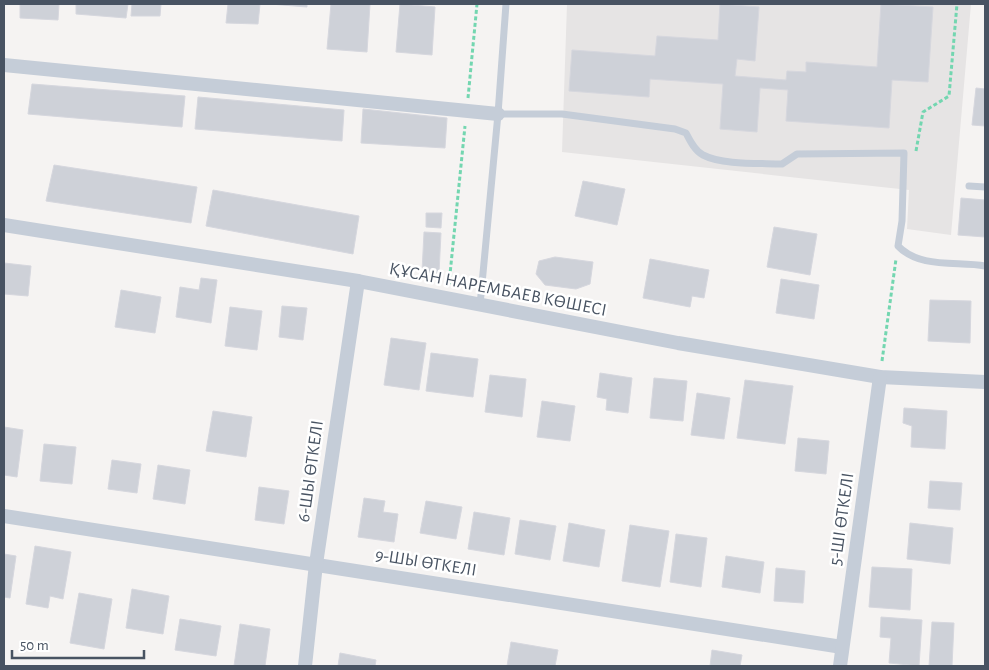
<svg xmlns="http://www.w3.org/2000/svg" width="989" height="670" font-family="'Alegreya Sans',sans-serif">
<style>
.education{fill:#e6e4e4}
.building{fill:#ced1d8;stroke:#d6d7de}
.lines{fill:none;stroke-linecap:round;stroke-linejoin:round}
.path{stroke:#73d6b0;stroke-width:3;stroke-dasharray:4 2.5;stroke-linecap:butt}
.service{stroke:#c5cdd8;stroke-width:7}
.minor{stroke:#c5cdd8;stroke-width:14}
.labels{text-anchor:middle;stroke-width:5;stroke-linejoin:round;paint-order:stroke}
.street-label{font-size:18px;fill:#485362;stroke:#fff}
</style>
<rect width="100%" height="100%" fill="#f5f3f2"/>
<polygon class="education" points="567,4 971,4 951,235 907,229 909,190 562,152"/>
<g class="building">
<polygon points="20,4 59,4 58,20 20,18"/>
<polygon points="76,4 128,4 126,18 76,14"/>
<polygon points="132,4 161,4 160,16 131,16"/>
<polygon points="228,4 260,4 258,24 226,23"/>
<polygon points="270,4 307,4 307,7"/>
<polygon points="331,4 370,4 367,52 327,49"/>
<polygon points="400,4 435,7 432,55 396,52"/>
<polygon points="720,4 759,7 755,61 737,59 735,76 786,80 787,71 806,72 806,62 877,67 881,4 933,7 928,82 892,80 889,128 786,121 788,90 760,88 757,132 720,129 723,84 650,79 649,97 569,91 572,50 655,56 657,36 718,40"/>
<polygon points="32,84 185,96 182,127 28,114"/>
<polygon points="976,88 985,89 985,126 972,125"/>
<polygon points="198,97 344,110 342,141 195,129"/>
<polygon points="363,109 447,118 445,148 361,143"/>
<polygon points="54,165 197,187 191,223 46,201"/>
<polygon points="583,181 625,189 617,225 575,216"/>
<polygon points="213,190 359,216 353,254 206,226"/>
<polygon points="961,198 985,200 985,237 958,235"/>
<polygon points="426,213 442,213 441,228 426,227"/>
<polygon points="774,227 817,234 810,275 767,267"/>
<polygon points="424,232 441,233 439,273 422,272"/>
<polygon points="555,257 593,262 590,284 576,289 545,285 536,274 539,261"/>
<polygon points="650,259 709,270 704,298 692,296 690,307 643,298"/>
<polygon points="4,263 31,266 28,296 4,294"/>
<polygon points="201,278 217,280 211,323 176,317 180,287 199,290"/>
<polygon points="781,279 819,285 814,319 776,313"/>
<polygon points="121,290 161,297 155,333 115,327"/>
<polygon points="930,300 971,301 970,343 928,341"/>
<polygon points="282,306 307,308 303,340 279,337"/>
<polygon points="230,307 262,311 257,350 225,346"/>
<polygon points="391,338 426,343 419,390 384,385"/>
<polygon points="431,353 478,359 473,397 426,391"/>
<polygon points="600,373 632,378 628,413 606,410 607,399 597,397"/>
<polygon points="490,375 526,379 522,417 485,412"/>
<polygon points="654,378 687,381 683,421 650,418"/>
<polygon points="745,380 793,386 785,444 737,438"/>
<polygon points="697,393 730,398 724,439 691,435"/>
<polygon points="542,401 575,406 570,441 537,437"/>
<polygon points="904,408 947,411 945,449 911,447 912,426 903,423"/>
<polygon points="213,411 252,417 246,457 206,451"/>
<polygon points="4,427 23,430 17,477 4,475"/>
<polygon points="798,438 829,441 826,474 795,471"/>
<polygon points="44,444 76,447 72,484 40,481"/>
<polygon points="112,460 141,464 137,493 108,489"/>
<polygon points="158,465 190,470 185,504 153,499"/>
<polygon points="930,481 962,483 960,510 928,508"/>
<polygon points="259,487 289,491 284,524 255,520"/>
<polygon points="364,498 385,501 383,512 398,514 394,542 358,537"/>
<polygon points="426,501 462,507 456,539 420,533"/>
<polygon points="474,512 510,518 504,555 468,549"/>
<polygon points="520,520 556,526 550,560 515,554"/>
<polygon points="569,523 605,530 599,567 563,561"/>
<polygon points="910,523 953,528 950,564 907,559"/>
<polygon points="630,525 669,531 660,587 622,581"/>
<polygon points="676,534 707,538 701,587 670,582"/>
<polygon points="35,546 71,552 63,599 50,596 48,608 26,604"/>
<polygon points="4,554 16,556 10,598 4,597"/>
<polygon points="726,556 764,562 760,593 722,587"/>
<polygon points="872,567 912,569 910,610 869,607"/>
<polygon points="776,568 805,571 803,603 774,601"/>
<polygon points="132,589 169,596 163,634 126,628"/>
<polygon points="79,593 112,599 104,649 70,643"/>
<polygon points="881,617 922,620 919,666 889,663 891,638 880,637"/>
<polygon points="180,619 221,626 216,656 175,650"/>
<polygon points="932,622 954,623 952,666 929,666"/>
<polygon points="240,624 270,629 265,666 234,666"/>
<polygon points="511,642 558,650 555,666 507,666"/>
<polygon points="712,650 742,655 740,666 710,666"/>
<polygon points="340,653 376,660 375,666 338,666"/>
</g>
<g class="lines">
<g class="path">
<polyline points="468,98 477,4"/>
<polyline points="916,151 923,112 949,96 957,4"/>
<polyline points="449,284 465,126"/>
<polyline points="882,361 896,259"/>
</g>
<g class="service">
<path d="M498 114H562L675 129 686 133C690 141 695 151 703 155 722 165 760 163 782 164L797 154 904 153 902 221 898 246C920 269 957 261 985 266"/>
<polyline points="969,186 985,187"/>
<polyline points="480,305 498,114 506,4"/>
</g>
<g class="minor">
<polyline points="4,65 498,114"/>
<polyline points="4,225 358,281 678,343 880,377 985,382"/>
<polyline points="4,516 842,647"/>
<polyline points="305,666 316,564 358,281"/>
<polyline points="840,666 880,377"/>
</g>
</g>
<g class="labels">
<g class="street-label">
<text transform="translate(498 289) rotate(11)" y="6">ҚҰСАН НАРЕМБАЕВ КӨШЕСІ</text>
<text transform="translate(310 471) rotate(-82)" y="6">6-ШЫ ӨТКЕЛІ</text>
<text transform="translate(841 519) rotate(-82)" y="6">5-ШІ ӨТКЕЛІ</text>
<text transform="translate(426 562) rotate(9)" y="6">9-ШЫ ӨТКЕЛІ</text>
</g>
</g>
<rect width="989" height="670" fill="none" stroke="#485362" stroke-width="10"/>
<path d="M12 650v8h132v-8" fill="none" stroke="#485362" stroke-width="2.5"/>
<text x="20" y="650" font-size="15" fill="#485362" stroke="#ffffff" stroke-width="4" paint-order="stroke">50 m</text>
</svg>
